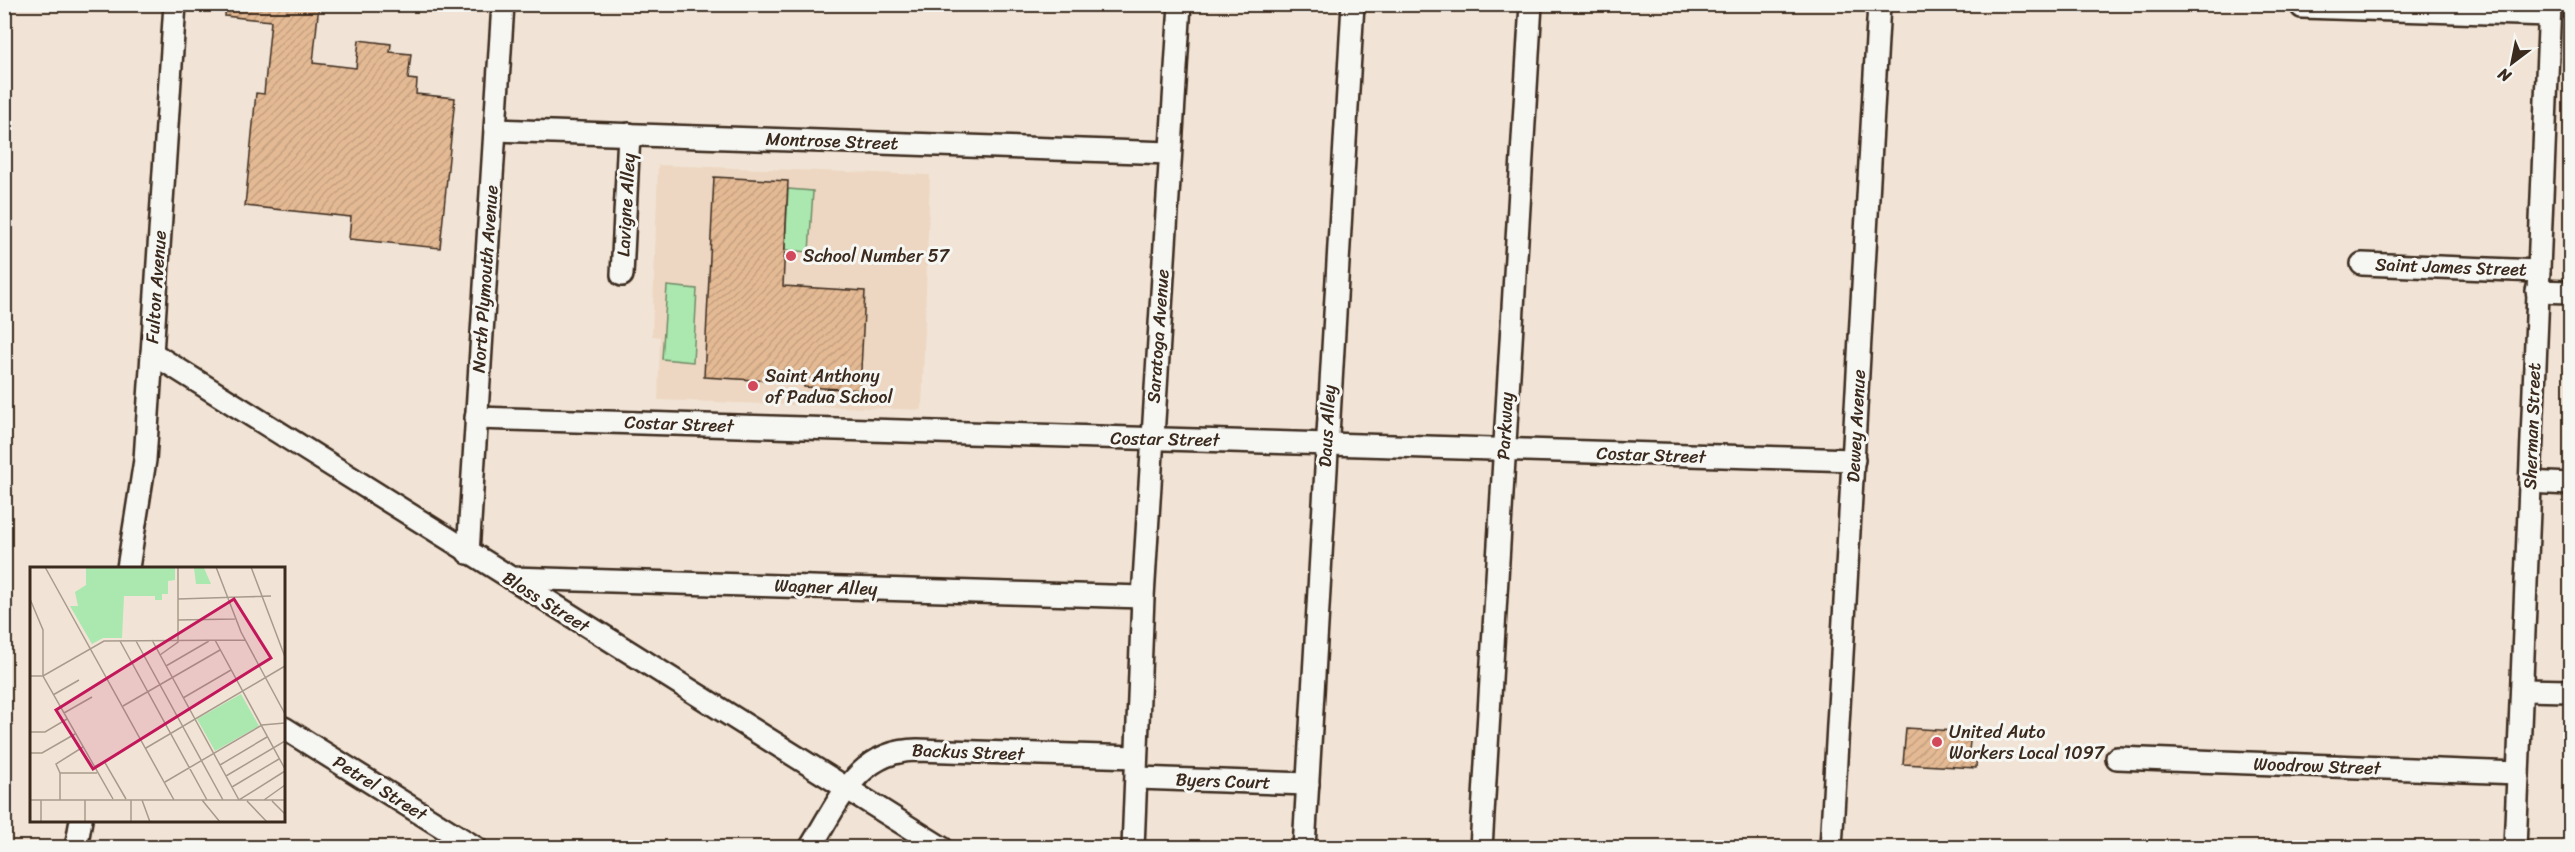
<svg xmlns="http://www.w3.org/2000/svg" width="2575" height="852" font-family="Sriracha,sans-serif">
<style>
.built{fill:#edd7c2}
.park{fill:#aae8af;stroke:#728966;stroke-width:1.5}
.building{fill:url(#building-hatch);stroke:#3b2a1e;stroke-width:1.5}
.lines{fill:none;stroke-linecap:round;stroke-linejoin:round}
.minor-casing{stroke:#3b2a1e;stroke-width:26}
.minor{stroke:#f6f6f2;stroke-width:21}
.poi-dot{fill:#d1495b;stroke:#f6f6f2;stroke-width:2}
.labels{text-anchor:middle;stroke-width:6;stroke-linejoin:round;paint-order:stroke}
.street-label{font-size:18px;fill:#3b2a1e;stroke:#f6f6f2}
.poi-label{font-size:18px;fill:#3b2a1e;stroke:#f6f6f2;text-anchor:start}
.inset-road{fill:none;stroke:#a89a8c;stroke-width:1.5}
.view{fill:#c2185b;fill-opacity:0.15;stroke:#c2185b;stroke-width:3}
.inset-edge{fill:none;stroke:#3b2a1e;stroke-width:3}
</style>
<defs>
<pattern id="building-hatch" width="6" height="6" patternUnits="userSpaceOnUse" patternTransform="scale(1.5)"><rect width="6" height="6" fill="#e4ba94"/><path d="M-1 1l2-2M0 6l6-6M5 7l2-2" fill="none" stroke="#c4a07f"/></pattern>
</defs>
<rect width="100%" height="100%" fill="#f1e4d6"/>
<filter id="ink" filterUnits="userSpaceOnUse"><feTurbulence type="fractalNoise" baseFrequency=".0167" numOctaves="2"/><feDisplacementMap in="SourceGraphic" scale="12" xChannelSelector="R" yChannelSelector="G"/><feConvolveMatrix kernelMatrix="1 2 1 2 8 2 1 2 1" color-interpolation-filters="sRGB"/></filter>
<g filter="url(#ink)">
<polygon class="built" points="658,165 930,175 922,410 658,400 660,337 652,336"/>
<g class="park">
<polygon points="788,189 813,191 809,252 785,250"/>
<polygon points="667,286 697,289 693,362 662,359"/>
</g>
<g class="building">
<polygon points="226,4 319,4 313,63 356,68 359,40 391,44 390,52 411,54 408,79 417,80 416,94 455,98 440,248 349,239 351,217 245,206 256,93 264,94 271,21 225,16"/>
<polygon points="714,177 788,181 783,286 865,291 860,390 804,387 804,383 704,377"/>
<polygon points="1906,728 1971,732 1969,751 1977,752 1976,768 1903,764"/>
</g>
<g class="lines">
<g class="minor-casing">
<g id="minor">
<polyline points="2302,7 2549,15"/>
<polyline points="495,130 1170,153"/>
<polyline points="2362,264 2539,271"/>
<polyline points="622,275 629,134"/>
<polyline points="2537,291 2570,292"/>
<polyline points="152,353 942,848"/>
<polyline points="476,418 1854,460"/>
<polyline points="2530,482 2570,484"/>
<polyline points="468,553 503,4"/>
<polyline points="128,568 145,460 175,4"/>
<polyline points="511,578 1143,597"/>
<polyline points="2522,690 2570,691"/>
<polyline points="284,728 476,848"/>
<polyline points="2117,758 2518,773"/>
<polyline points="1138,778 1308,784"/>
<polyline points="76,848 81,820"/>
<path d="M810 848C838 804 857 750 917 750L1136 757"/>
<polyline points="1133,848 1143,597 1180,4"/>
<polyline points="1304,848 1353,4"/>
<polyline points="1481,848 1531,4"/>
<polyline points="1831,848 1879,4"/>
<polyline points="2515,848 2550,4"/>
</g>
</g>
<use href="#minor" class="minor"/>
</g>
</g>
<g class="poi-dot">
<circle cx="791" cy="256" r="6"/>
<circle cx="753" cy="386" r="6"/>
<circle cx="1937" cy="742" r="6"/>
</g>
<g class="labels">
<g class="street-label">
<text transform="translate(832 141) rotate(2)" y="6">Montrose Street</text>
<text transform="translate(626 205) rotate(-87)" y="6">Lavigne Alley</text>
<text transform="translate(2451 267) rotate(2)" y="6">Saint James Street</text>
<text transform="translate(485 279) rotate(-86)" y="6">North Plymouth Avenue</text>
<text transform="translate(156 287) rotate(-86)" y="6">Fulton Avenue</text>
<text transform="translate(1158 336) rotate(-86)" y="6">Saratoga Avenue</text>
<text transform="translate(679 424) rotate(2)" y="6">Costar Street</text>
<text transform="translate(1327 426) rotate(-87)" y="6">Daus Alley</text>
<text transform="translate(1505 426) rotate(-87)" y="6">Parkway</text>
<text transform="translate(1856 426) rotate(-87)" y="6">Dewey Avenue</text>
<text transform="translate(2532 426) rotate(-88)" y="6">Sherman Street</text>
<text transform="translate(1165 439) rotate(1)" y="6">Costar Street</text>
<text transform="translate(1651 455) rotate(2)" y="6">Costar Street</text>
<text transform="translate(826 587) rotate(2)" y="6">Wagner Alley</text>
<text transform="translate(546 602) rotate(32)" y="6">Bloss Street</text>
<text transform="translate(968 752) rotate(2)" y="6">Backus Street</text>
<text transform="translate(2317 766) rotate(2)" y="6">Woodrow Street</text>
<text transform="translate(1223 781) rotate(2)" y="6">Byers Court</text>
<text transform="translate(380 788) rotate(32)" y="6">Petrel Street</text>
</g>
<g class="poi-label">
<text x="803" y="262">School Number 57</text>
<text x="765" y="382">Saint Anthony<tspan x="765" dy="21">of Padua School</tspan></text>
<text x="1949" y="738">United Auto<tspan x="1949" dy="21">Workers Local 1097</tspan></text>
</g>
</g>
<g transform="translate(30 567)">
<rect width="255" height="255" fill="#f1e4d6"/>
<path d="M56 0H145V13L138 14V27H132V33H125V29H94L92 71H73L62 77 40 39H48L45 25 56 18ZM164 1H174L181 17H166ZM211 127 229 159 185 184 167 152Z" fill="#aae8af"/>
<path class="inset-road" d="M15 0 144 233M186 0 211 65 255 147M221 0 255 90M0 32 13 63V109L83 232M148 32 241 29M148 53 205 52M122 73 209 233 255 204M185 73 255 202M90 74 177 233M106 74 193 233M130 88 148 75V0M136 99 179 74M0 109H13L74 74 215 73M23 128 49 113M153 131 201 103M93 139 190 83M34 146 62 130M0 165H15L37 152M116 181 255 99M0 186H12L45 167M74 194 96 232M190 198 237 170M64 200 82 190M30 206H67M196 209 255 174M135 215 232 158 255 156M202 220 249 192M0 233H255M30 233V206L26 197 53 180M101 233V255M112 233 120 255M172 233 190 255M234 233 255 218M217 234 237 255M242 234 255 247M11 255V233M55 255V233"/>
<path class="view" d="M204 32 241 91 63 202 26 143Z"/>
<rect width="255" height="255" class="inset-edge"/>
</g>
<rect width="2575" height="852" fill="none" stroke="#f6f6f2" stroke-width="24"/>
<rect x="12" y="12" width="2551" height="828" fill="none" stroke="#3b2a1e" stroke-width="2" filter="url(#ink)"/>
<g transform="translate(2512 63) rotate(212)" stroke="#f6f6f2" stroke-width="4.5" paint-order="stroke">
<path d="M0-4.5L10 22L0 15L-10 22Z" fill="#3b2a1e"/>
<text y="-9" font-size="16" font-weight="bold" text-anchor="middle" fill="#3b2a1e">N</text>
</g>
</svg>
